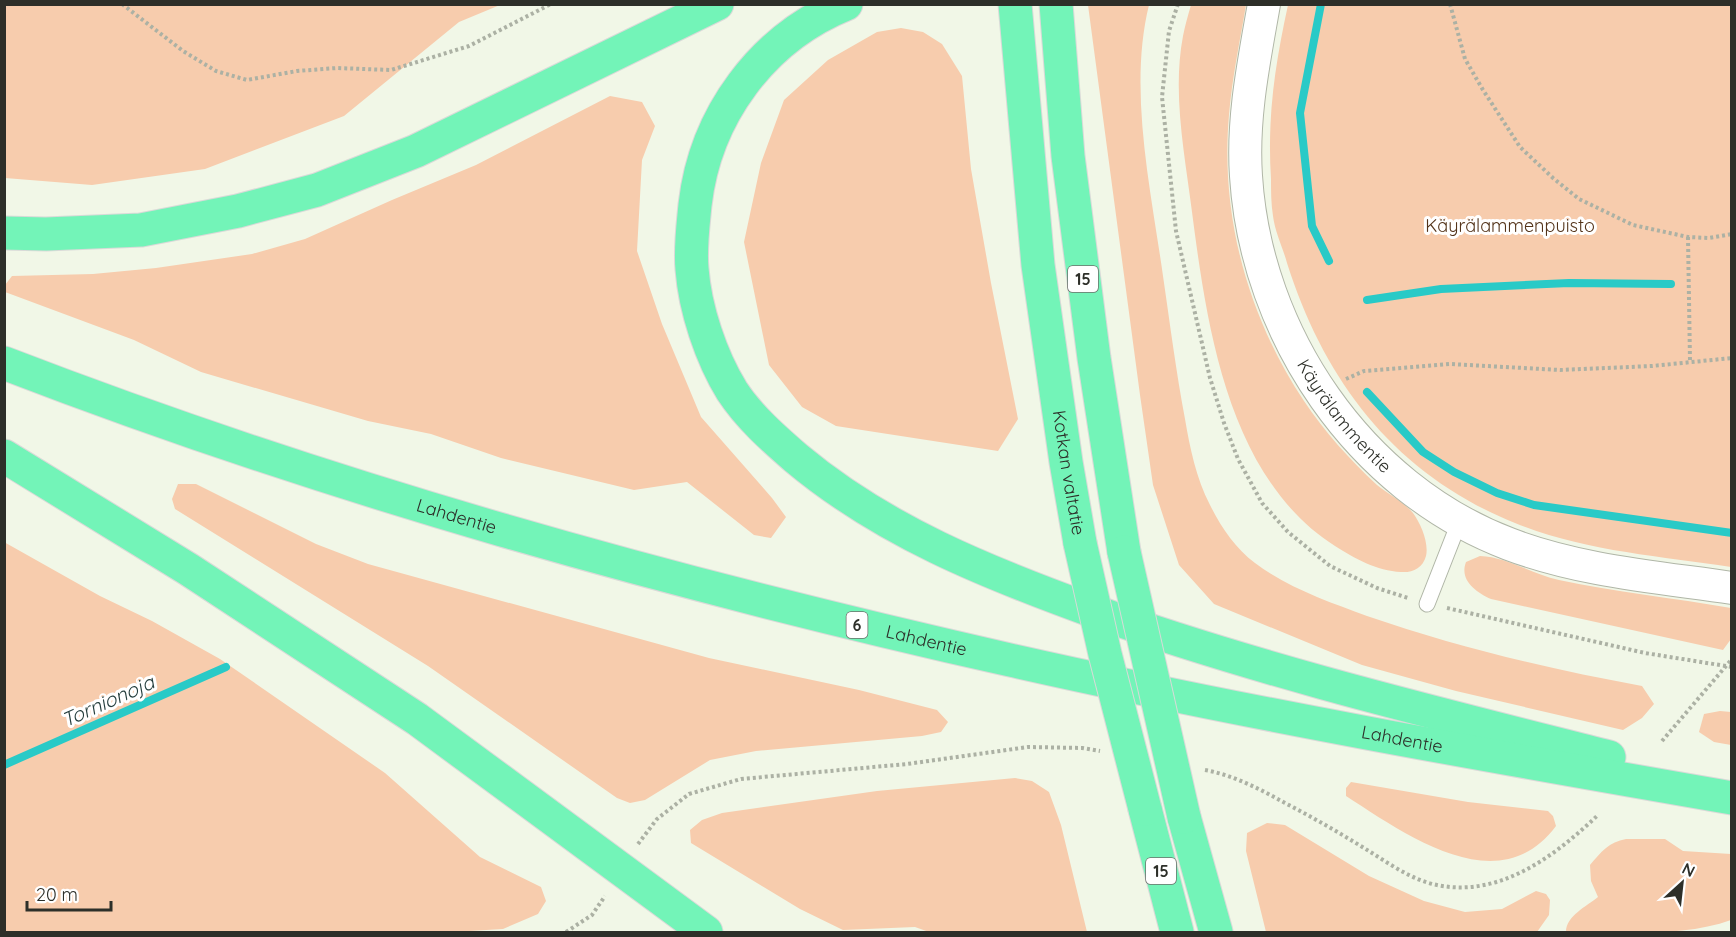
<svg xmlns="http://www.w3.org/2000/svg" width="1736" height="937" font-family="Quicksand,sans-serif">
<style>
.green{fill:#f7ccad}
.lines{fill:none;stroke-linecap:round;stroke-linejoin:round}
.stream{stroke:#29cac7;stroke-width:8}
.service-casing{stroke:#b0b6a7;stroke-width:17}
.minor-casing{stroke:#b0b6a7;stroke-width:34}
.trunk-casing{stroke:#d9dad8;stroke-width:35}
.path{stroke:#acb1a4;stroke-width:4;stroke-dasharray:3 3;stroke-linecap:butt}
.service{stroke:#fff;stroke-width:15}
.minor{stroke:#fff;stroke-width:32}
.trunk{stroke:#73f4b8;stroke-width:33}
.trunk-bridge-casing{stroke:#d9dad8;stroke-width:35;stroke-linecap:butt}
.trunk-bridge{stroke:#73f4b8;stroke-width:33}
.labels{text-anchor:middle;stroke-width:6;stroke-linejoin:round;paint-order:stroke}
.shield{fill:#fff;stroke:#6c6d69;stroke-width:1.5}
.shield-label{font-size:16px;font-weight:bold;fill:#2d2f29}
.park-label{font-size:18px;fill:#533319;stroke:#fff}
.street-label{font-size:18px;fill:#2d2f29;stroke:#fff}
.water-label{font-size:20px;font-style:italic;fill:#263f3e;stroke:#fff}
</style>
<rect width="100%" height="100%" fill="#f1f7e7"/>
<g class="green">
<polygon points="4,5 5,4 500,5 459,22 344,116 205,169 92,185 5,178"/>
<path d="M1088 5H1149C1128 90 1151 190 1163 276 1170 324 1176 371 1185 419 1190 448 1196 478 1210 505 1221 527 1235 548 1255 563 1288 588 1329 602 1367 616 1457 647 1549 669 1642 686L1654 704 1642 718 1623 730 1456 691 1362 665 1214 604 1179 565 1153 485 1140 395Z"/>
<path d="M1191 5H1246C1240 41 1232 78 1229 115 1220 216 1248 317 1304 401 1324 431 1350 460 1377 485 1388 494 1404 502 1413 513 1421 524 1429 543 1426 556 1423 568 1412 573 1401 572 1377 571 1354 558 1335 546 1228 478 1207 327 1192 212 1185 155 1172 94 1183 36 1185 26 1188 15 1191 5Z"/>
<path d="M1288 5H1731V567C1659 556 1583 551 1515 523 1396 475 1325 383 1287 263 1283 248 1275 232 1273 216 1271 204 1271 191 1271 179 1267 117 1275 65 1288 5Z"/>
<polygon points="901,28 923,32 942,44 962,76 971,169 991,283 1018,419 998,451 836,426 802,407 769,365 744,242 761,163 784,100 828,60 877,32"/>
<polygon points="610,96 642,102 655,126 642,160 637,251 662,324 701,417 772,498 786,517 771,538 754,535 687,482 634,490 501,458 431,434 368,421 201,372 134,340 5,292 5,285 12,276 93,274 156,268 252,254 305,239 392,200 476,165"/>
<polygon points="178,484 196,484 316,544 368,564 709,658 859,690 937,710 948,722 941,732 922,736 756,751 710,760 645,800 630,803 617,798 428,666 175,509 172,499"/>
<polygon points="4,542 100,596 152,621 220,659 385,773 480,857 541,887 546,901 538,914 503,929 453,932 5,932"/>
<path d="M1480 556C1507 557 1532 574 1559 580 1615 592 1674 598 1731 608V639L1723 650 1491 599C1476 592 1459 580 1466 562Z"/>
<polygon points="1720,711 1731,712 1731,745 1714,742 1699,732 1704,714"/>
<polygon points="1015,778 1032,781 1049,792 1061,825 1087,932 929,932 915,927 843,930 800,909 691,843 690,830 702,820 722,813 877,791"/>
<path d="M1351 782 1468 802 1548 811 1553 816 1556 826C1499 903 1405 834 1346 796V788Z"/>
<polygon points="1267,823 1285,825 1369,876 1424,901 1465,912 1502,909 1536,891 1546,894 1550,900 1549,915 1537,932 1266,932 1246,851 1247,833"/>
<path d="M1626 839H1665L1683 851 1731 854V920C1685 937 1618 933 1566 932 1566 916 1587 906 1598 897L1591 881 1590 865C1601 852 1609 842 1626 839Z"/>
</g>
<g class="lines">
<g class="stream">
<polyline points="1321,4 1300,113 1312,226 1329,261"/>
<polyline points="1367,300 1441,289 1569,283 1671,284"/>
<polyline points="1367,392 1423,452 1454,472 1497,493 1534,505 1732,533"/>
<polyline points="4,765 226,667"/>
</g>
<g class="service-casing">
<polyline id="service" points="1427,604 1460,520"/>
</g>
<g class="minor-casing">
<g id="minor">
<path id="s1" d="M1264 4C1254 61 1242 118 1246 176 1256 334 1359 487 1509 544 1580 571 1657 577 1732 588"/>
</g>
</g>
<g class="trunk-casing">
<g id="trunk">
<path d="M846 4C762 38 705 116 695 205 693 226 690 248 692 269 695 309 711 357 732 391 749 417 773 438 796 458 883 531 988 573 1093 611 1262 671 1436 713 1609 757"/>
<path id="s2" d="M1015 4 1038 265 1066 462 1080 543"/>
<polyline points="1056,4 1068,156 1094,358 1124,552"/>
<polyline points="4,233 46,234 141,230 238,211 317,190 416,151 717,4"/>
<path id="s3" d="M4 363C331 489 669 583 1010 660 1249 714 1490 756 1732 798"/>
<polyline points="4,456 188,569 417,719 706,932"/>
<polyline points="1145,809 1177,932"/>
<polyline points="1184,817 1216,932"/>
</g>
</g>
<g class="path">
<polyline points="122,4 183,51 216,71 247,80 297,71 337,68 391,70 469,46 551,4"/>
<polyline points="1178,4 1169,31 1162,97 1176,231 1210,378 1224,423 1238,459 1262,503 1288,532 1330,566 1377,588 1408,598"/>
<polyline points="1450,4 1465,59 1483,90 1520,147 1553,178 1579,199 1633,225 1688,237 1709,238 1732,234"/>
<polyline points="1688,237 1690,361"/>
<polyline points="1346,379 1364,371 1450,364 1560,370 1652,366 1732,358"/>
<polyline points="1447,608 1645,653 1732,667"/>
<polyline points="1662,741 1732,659"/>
<path d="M1205 770C1233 775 1260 789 1285 803 1312 817 1338 832 1364 848 1387 862 1411 880 1437 885 1500 898 1555 856 1598 815"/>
<polyline points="638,844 657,819 689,794 741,779 907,764 1028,747 1082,748 1100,751"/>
<polyline points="566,932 592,915 605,896"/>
</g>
<use href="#service" class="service"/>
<use href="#minor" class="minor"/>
<use href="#trunk" class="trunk"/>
<g class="trunk-bridge-casing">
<g id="trunk-bridge">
<polyline points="1080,543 1105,654 1145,809"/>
<polyline points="1124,552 1184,817"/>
</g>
</g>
<use href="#trunk-bridge" class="trunk-bridge"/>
</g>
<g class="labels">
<g class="shield">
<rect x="1068" y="266" width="30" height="26" rx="4.5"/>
<rect x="846.5" y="612" width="21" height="26" rx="4.5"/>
<rect x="1146" y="858" width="30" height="26" rx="4.5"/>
</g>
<g class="shield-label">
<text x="1083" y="285">15</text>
<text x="857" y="631">6</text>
<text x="1161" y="877">15</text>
</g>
<g class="park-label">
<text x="1510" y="232">Käyrälammenpuisto</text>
</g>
<g class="street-label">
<text dy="6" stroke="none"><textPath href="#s1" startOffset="438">Käyrälammentie</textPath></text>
<text dy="6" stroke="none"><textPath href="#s2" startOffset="472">Kotkan valtatie</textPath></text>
<text dy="6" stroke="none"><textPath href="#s3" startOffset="478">Lahdentie</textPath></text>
<text dy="6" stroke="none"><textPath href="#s3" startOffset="964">Lahdentie</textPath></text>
<text dy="6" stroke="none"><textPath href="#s3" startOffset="1450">Lahdentie</textPath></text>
</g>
<g class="water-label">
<text transform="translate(108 701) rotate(-24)" y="7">Tornionoja</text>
</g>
</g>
<rect width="1736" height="937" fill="none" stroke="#2d2f29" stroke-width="12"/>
<g transform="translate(1682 883) rotate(27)" stroke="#ffffff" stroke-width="4.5" paint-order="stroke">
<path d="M0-4.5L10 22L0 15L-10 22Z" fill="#2d2f29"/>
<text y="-9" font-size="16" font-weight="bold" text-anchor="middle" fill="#2d2f29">N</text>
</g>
<path d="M27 901v9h84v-9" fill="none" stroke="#2d2f29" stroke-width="3"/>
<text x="36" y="901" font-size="18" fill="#2d2f29" stroke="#ffffff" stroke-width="4.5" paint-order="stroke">20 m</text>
</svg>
